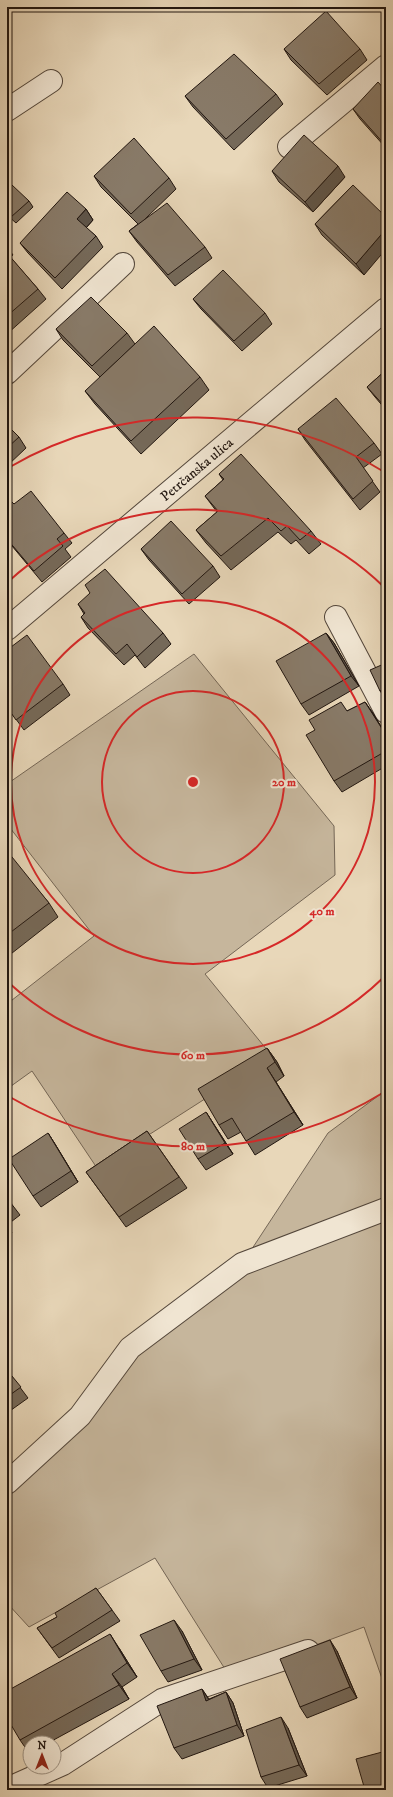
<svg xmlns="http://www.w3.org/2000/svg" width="393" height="1797" font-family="'IM FELL DW Pica',serif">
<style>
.green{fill:#c6b69c;stroke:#746656}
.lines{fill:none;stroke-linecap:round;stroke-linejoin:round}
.minor-casing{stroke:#53463a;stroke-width:24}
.minor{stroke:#f0e5d2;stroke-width:22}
.wall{fill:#756959;stroke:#211610}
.shaded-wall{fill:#5f5549;stroke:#211610}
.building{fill:#887a68;stroke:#211610}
.ring{fill:none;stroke:#d62828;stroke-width:2}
.labels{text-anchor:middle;stroke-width:4;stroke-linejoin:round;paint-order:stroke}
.street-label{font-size:14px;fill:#211610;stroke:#f0e5d2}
.centre{fill:#d62828;stroke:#f0e5d2;stroke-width:2}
.ring-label{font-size:12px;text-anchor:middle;font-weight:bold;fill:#d62828;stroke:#f0e5d2;stroke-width:4;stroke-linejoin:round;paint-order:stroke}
</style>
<rect width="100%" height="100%" fill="#e8d7b9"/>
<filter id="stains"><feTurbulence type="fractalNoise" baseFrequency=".005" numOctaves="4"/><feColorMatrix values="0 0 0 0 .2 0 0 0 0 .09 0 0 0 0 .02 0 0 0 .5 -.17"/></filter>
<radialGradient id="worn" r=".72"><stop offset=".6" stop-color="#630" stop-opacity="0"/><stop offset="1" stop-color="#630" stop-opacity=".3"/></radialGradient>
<g class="green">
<polygon points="194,654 334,826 335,875 205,974 272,1056 97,1168 32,1071 7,1089 7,1004 94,936 7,824 7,784"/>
<polygon points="386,1090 386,1690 364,1627 230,1677 155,1558 29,1627 7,1603 7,1483 128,1351 242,1264 328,1133"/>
</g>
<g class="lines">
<g class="minor-casing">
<g id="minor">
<polyline points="7,110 51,81"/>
<polyline points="289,147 386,66"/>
<polyline points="7,373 123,264"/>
<polyline points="336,617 386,712"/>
<path id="s1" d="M7 629 386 309"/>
<polyline points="7,1483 80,1416 130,1348 242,1264 386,1209"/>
<polyline points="7,1789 63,1764 162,1700 308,1651"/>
</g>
</g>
<use href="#minor" class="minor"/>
</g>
<g class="wall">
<polygon points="372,7 377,7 374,10"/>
<polygon points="284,49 360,49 367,60 327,95 291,60"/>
<polygon points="386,91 386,148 360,119 353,109"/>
<polygon points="276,94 283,104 234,150 193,107 185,96"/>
<polygon points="272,171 345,177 313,212 279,182"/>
<polygon points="94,176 169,178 176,189 145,219 205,247 212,258 175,286 137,242 129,231 138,224 101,187"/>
<polygon points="353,185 364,275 322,235 315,224"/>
<polygon points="7,189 29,201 33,207 16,223 7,215"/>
<polygon points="86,209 93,220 86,228 96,236 103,247 62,289 28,253 20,243"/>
<polygon points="7,247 13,255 10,257 38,289 46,299 7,334"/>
<polygon points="193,299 265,313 272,324 242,351 201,309"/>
<polygon points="56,329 127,333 135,344 100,377 63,340"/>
<polygon points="386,370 386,410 375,397 367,387"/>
<polygon points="200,377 209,390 141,454 95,404 85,391"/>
<polygon points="7,425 19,437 26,448 7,466"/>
<polygon points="298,429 374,443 382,454 363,468 380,492 360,510 305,440"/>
<polygon points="219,474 311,531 321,544 309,554 296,540 291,544 278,532 231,570 206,543 196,530 217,512 205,496 223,480"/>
<polygon points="7,497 14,504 64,533 72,543 65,549 71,557 42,582 7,540"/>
<polygon points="141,549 213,566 220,577 189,604 149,560"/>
<polygon points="7,579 9,582 7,584"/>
<polygon points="78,604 163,633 171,644 145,668 135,655 124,665 88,628 81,617 84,614"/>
<polygon points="326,633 334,643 359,686 309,715 301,704"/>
<polygon points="386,663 386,699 380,691"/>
<polygon points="63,684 70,695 24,730 7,707"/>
<polygon points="365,702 386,734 386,766 342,792 334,781 347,711"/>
<polygon points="7,853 49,903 58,917 7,957"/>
<polygon points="267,1048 277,1062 284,1076 276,1082 303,1125 255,1155 241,1132 228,1139 219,1125"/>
<polygon points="206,1112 233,1154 206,1170 198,1159"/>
<polygon points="147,1131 187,1188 126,1227 86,1172"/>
<polygon points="48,1133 55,1144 78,1182 41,1207 33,1196"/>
<polygon points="7,1198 20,1215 7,1225"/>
<polygon points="7,1225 12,1233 7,1236"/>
<polygon points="7,1370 28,1398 7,1413"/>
<polygon points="96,1588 120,1621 59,1658 37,1628 57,1617"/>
<polygon points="182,1631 202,1670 168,1682 161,1671"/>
<polygon points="119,1648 137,1677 122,1687 129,1699 48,1743 30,1743 30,1753 29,1753 20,1740"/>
<polygon points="337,1651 357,1698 307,1718 300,1707"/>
<polygon points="202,1689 209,1699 226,1692 233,1703 244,1736 182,1759 174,1748"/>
<polygon points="288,1728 307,1776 268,1788 261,1777"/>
</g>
<g class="shaded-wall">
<polygon points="338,166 345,177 313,212 305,202"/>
<polygon points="86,209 93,220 84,230 77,219"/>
<polygon points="386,229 386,249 364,275 356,264"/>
<polygon points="326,633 334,643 359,686 351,676"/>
<polygon points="365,702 373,713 386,735"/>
<polygon points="267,1048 277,1062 284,1076 275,1062"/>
<polygon points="267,1068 276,1082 303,1125 294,1112"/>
<polygon points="206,1112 213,1123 233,1154 225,1143"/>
<polygon points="48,1133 55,1144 78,1182 71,1171"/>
<polygon points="174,1620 182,1631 202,1670 194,1659"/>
<polygon points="110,1634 119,1648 137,1677 127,1663"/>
<polygon points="330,1640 337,1651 357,1698 350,1687"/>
<polygon points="112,1674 122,1687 129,1699 119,1685"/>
<polygon points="202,1689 209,1700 206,1701"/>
<polygon points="226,1692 233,1703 244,1736 237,1725"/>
<polygon points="281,1717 288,1728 307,1776 299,1765"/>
</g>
<g class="building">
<polygon points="326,11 360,49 319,84 284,49"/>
<polygon points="234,54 276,94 226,139 185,96"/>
<polygon points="378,82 386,91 386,146 353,109"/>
<polygon points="304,135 338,166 305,202 272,171"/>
<polygon points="134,138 169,178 131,214 94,176"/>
<polygon points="12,185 29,201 11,217 7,213 7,189"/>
<polygon points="353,185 386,217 386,229 356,264 315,224"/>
<polygon points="67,192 86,209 77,219 96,236 55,278 20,243"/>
<polygon points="167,203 205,247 168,275 129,231"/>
<polygon points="7,253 38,289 7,316"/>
<polygon points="223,270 265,313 234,341 193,299"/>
<polygon points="91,297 127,333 92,366 56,329"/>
<polygon points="154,326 200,377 131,441 85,391"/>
<polygon points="386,370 386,408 367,387"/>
<polygon points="336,398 374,443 356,457 373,481 353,499 298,429"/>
<polygon points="7,425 19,437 7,448"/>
<polygon points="241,454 311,531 300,540 287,526 281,531 268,518 221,556 196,530 218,511 205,496 224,479 219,474"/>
<polygon points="31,491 64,533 57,539 63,546 34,571 7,539 7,497 14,504"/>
<polygon points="171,521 213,566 182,594 141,549"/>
<polygon points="105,569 163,633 137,657 127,644 116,654 81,617 85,613 78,604 90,593 85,585"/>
<polygon points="326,633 351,676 301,704 276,661"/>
<polygon points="27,635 63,684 16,720 7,707 7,650"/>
<polygon points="386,663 386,688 380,691 370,670"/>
<polygon points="341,702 347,711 365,702 386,735 386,751 334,781 306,735 315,730 309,720"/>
<polygon points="8,852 49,903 7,935 7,853"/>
<polygon points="267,1048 275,1062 267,1068 294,1112 246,1141 232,1118 219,1125 198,1089"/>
<polygon points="206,1112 225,1143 198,1159 179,1129"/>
<polygon points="147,1131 179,1177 119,1217 86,1172"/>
<polygon points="48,1133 71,1171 33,1196 9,1159"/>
<polygon points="7,1198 12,1204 7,1208"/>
<polygon points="7,1370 21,1387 7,1397"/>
<polygon points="96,1588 112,1610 52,1648 37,1628 57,1617 55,1613"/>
<polygon points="174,1620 194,1659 161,1671 140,1635"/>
<polygon points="110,1634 127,1663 112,1674 119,1685 20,1740 7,1718 7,1691"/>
<polygon points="330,1640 350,1687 300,1707 280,1659"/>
<polygon points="202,1689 206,1701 226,1692 237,1725 174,1748 157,1706"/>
<polygon points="281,1717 299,1765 261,1777 246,1730"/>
<polygon points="386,1751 386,1790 365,1790 356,1759"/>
<polygon points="358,1786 360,1790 348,1790"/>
</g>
<g class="ring">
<circle cx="193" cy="782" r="91"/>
<circle cx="193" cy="782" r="182"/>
<path d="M384 977A273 273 0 0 1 9 983M9 581A273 273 0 0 1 384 587"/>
<path d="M386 1091A364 364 0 0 1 8 1096M8 468A364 364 0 0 1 386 473"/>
</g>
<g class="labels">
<g class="street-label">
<text dy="5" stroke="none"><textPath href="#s1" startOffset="248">Petrčanska ulica</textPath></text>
</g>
</g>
<circle cx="193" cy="782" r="6" class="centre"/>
<g class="ring-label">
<text x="284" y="786">20 m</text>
<text x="322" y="915">40 m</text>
<text x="193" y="1059">60 m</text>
<text x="193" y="1150">80 m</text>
</g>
<rect width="393" height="1797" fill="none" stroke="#e8d7b9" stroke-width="24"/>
<rect x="8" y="8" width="377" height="1781" fill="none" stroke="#211610" stroke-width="2"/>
<rect x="12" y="12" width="369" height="1773" fill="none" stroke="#211610"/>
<g transform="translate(42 1755)"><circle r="19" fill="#f0e5d2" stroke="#9d9284"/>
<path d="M0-3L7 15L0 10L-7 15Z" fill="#8f2418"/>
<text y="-6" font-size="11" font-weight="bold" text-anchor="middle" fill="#211610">N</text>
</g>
<rect width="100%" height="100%" filter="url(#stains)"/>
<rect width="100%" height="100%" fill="url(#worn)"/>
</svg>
